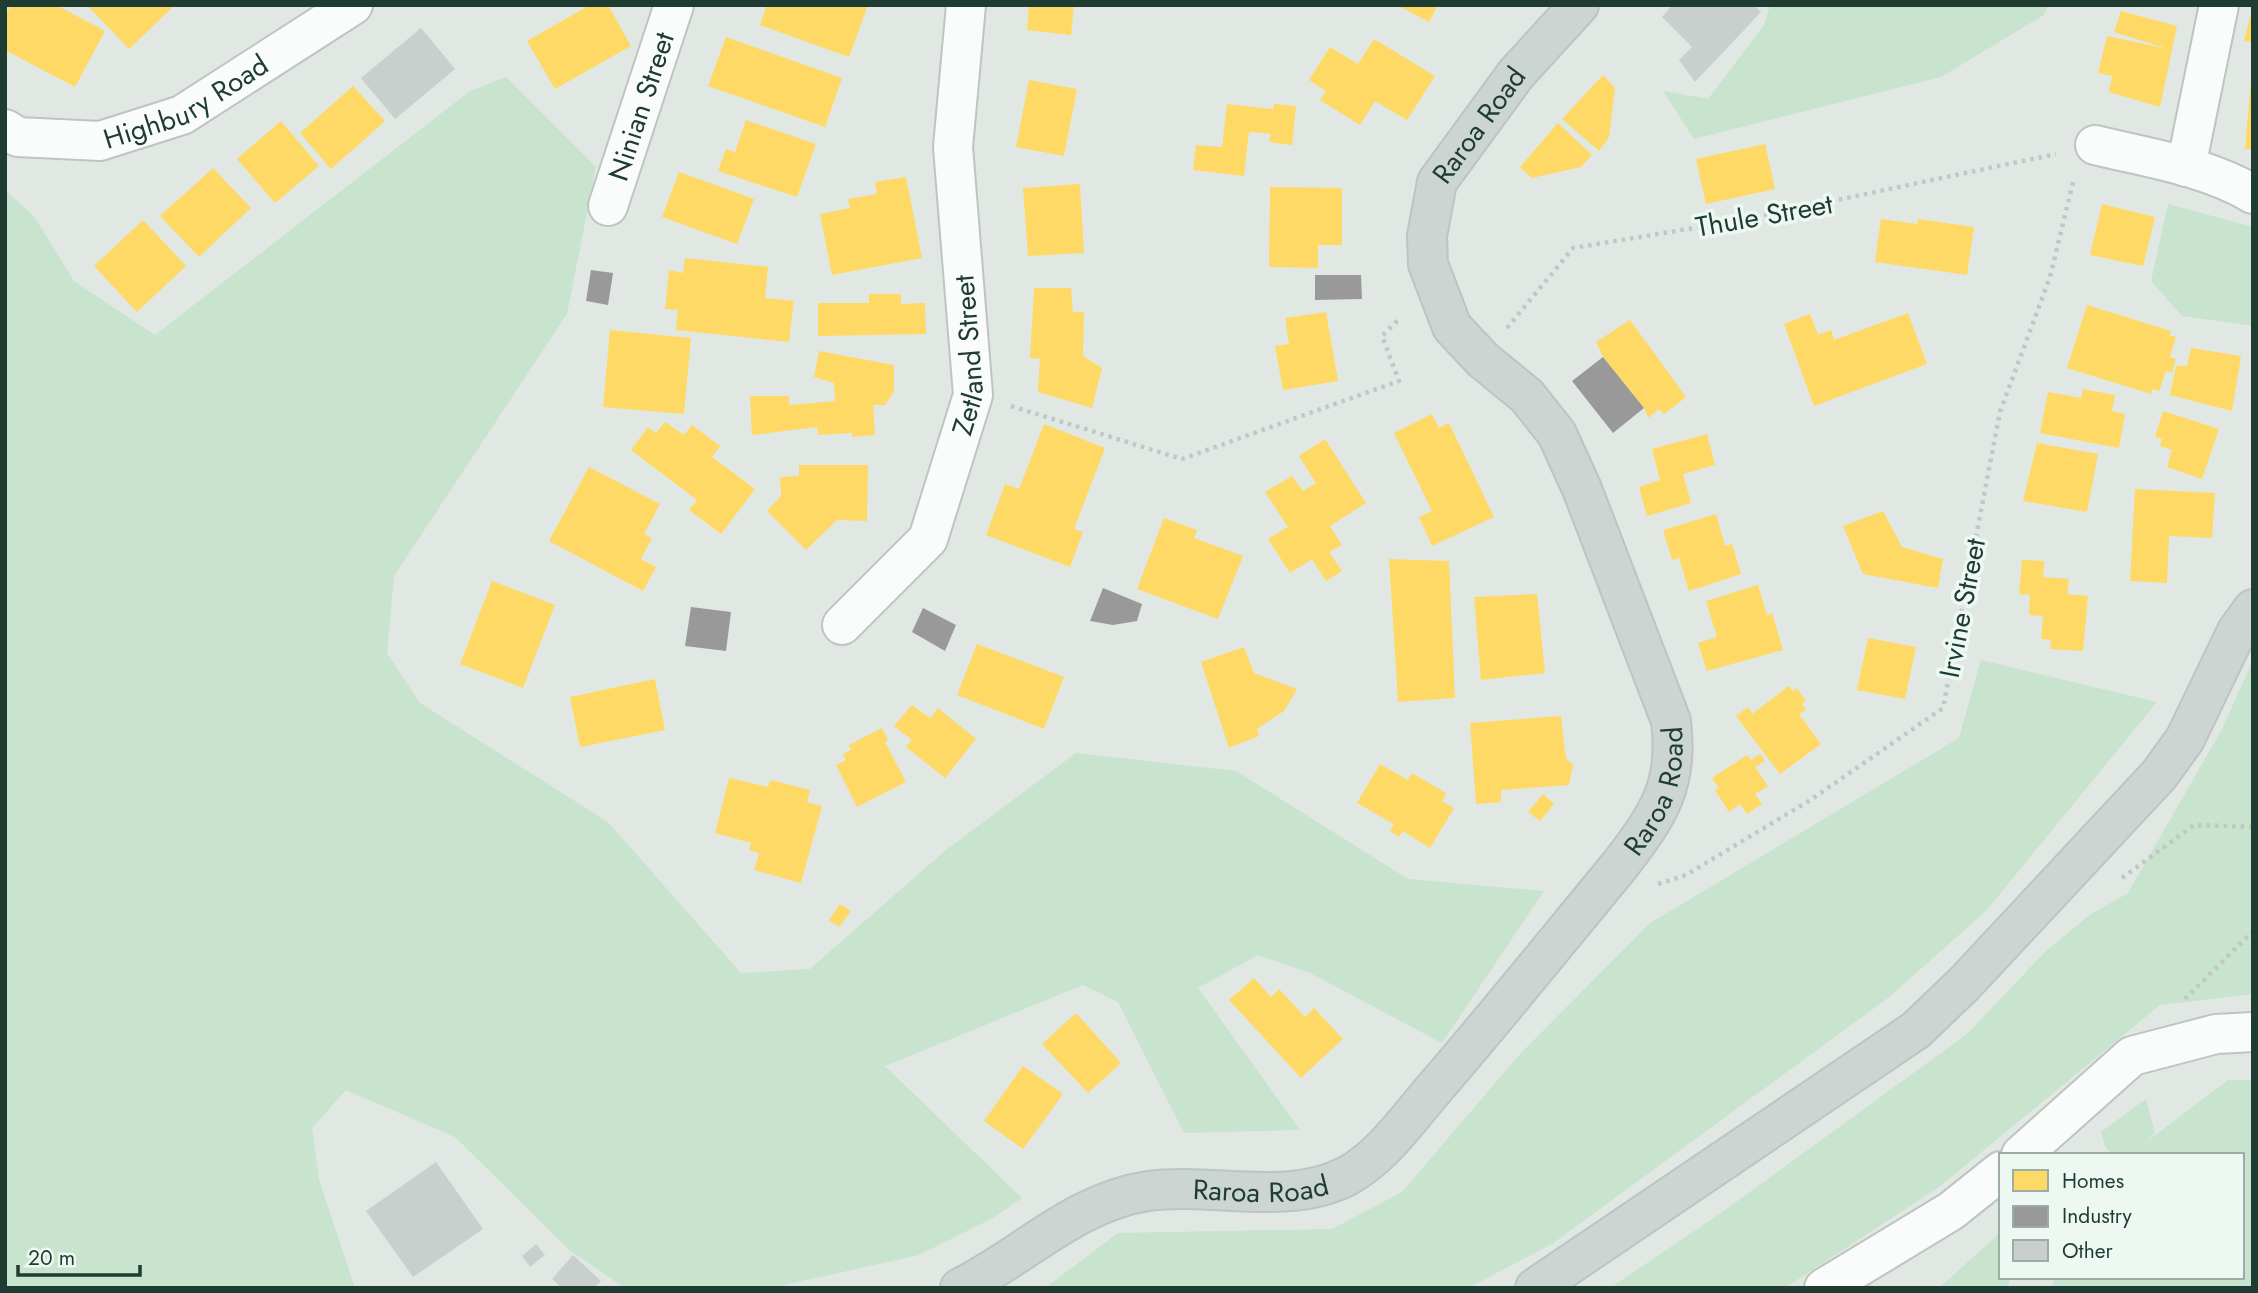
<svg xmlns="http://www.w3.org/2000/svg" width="2258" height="1293" font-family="Jost,sans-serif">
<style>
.green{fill:#c8e3ce}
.homes{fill:#ffd966}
.industry{fill:#999}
.building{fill:#c8cfcc}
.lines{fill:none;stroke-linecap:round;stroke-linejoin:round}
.minor-casing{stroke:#bec5c1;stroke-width:42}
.major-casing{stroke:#bbc5c1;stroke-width:42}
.path{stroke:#bec8c5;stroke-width:4.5;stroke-dasharray:3.5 5;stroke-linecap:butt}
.minor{stroke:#fafcfb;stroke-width:38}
.major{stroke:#ccd5d1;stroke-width:38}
.labels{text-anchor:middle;stroke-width:7;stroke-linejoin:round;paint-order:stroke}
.street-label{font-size:28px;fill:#1e3c31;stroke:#eef8f2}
</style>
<rect width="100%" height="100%" fill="#e1e8e4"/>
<g class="green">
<polygon points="1770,5 2048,5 2044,15 1941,77 1694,139 1663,91 1708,99 1764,25"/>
<polygon points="506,77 596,167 567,314 394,576 387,653 420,703 608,822 741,973 810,969 946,850 1076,753 1236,771 1408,879 1544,891 1442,1043 1310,973 1258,955 1198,988 1300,1130 1184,1133 1118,1002 1083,985 885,1066 1022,1198 993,1218 919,1255 771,1288 625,1288 568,1249 455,1137 346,1090 312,1128 319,1180 355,1288 5,1288 5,190 34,216 74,281 155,335 470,91"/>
<polygon points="2168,204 2253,227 2253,326 2182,316 2151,281"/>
<polygon points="1981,660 2157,702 1986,911 1888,998 1552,1244 1468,1288 1045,1288 1118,1233 1332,1229 1402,1192 1520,1054 1650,923 1959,738"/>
<polygon points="2253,660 2253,994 2160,1005 1939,1187 1785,1288 1610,1288 1718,1215 1967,1034 2044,953 2088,916 2128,893 2222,729"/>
<polygon points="2228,1080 2253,1080 2253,1288 2052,1288 2054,1277 2242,1277 2242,1155 2113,1155 2105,1146 2101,1132 2146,1099 2155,1133 2145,1143"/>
<polygon points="2001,1232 2001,1277 2010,1277 2008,1288 1939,1288"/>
</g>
<g class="homes">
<polygon points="11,5 56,5 105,31 75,87 5,50 5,16"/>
<polygon points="87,5 175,5 129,49"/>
<polygon points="590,5 608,5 631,46 555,89 527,41"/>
<polygon points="767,5 868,5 849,57 760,25"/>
<polygon points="1029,5 1074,5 1071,35 1027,30"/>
<polygon points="1397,5 1438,5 1429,22"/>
<polygon points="2121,11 2177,26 2160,107 2109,92 2112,76 2098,73 2107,36 2168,49 2114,32"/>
<polygon points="2250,17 2253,18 2253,42 2244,41"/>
<polygon points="726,37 842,78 825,127 708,86"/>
<polygon points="1374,39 1435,76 1407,120 1375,101 1360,125 1320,100 1326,91 1309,80 1330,47 1358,64"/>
<polygon points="1603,75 1615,88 1609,137 1599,151 1562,119"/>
<polygon points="1029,80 1077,89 1064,156 1016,147"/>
<polygon points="2251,81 2253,81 2253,150 2245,149"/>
<polygon points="353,86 385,121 331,169 300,133"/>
<polygon points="1227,104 1273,109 1274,104 1296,106 1292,145 1269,142 1271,134 1249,132 1244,176 1193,170 1196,145 1222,147"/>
<polygon points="746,120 816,144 797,197 718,171 726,149 735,152"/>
<polygon points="281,121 319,166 275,203 237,159"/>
<polygon points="1558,123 1592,155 1581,167 1532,178 1520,167"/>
<polygon points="1765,144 1775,189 1706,204 1696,159"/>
<polygon points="213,168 251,208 199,257 160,216"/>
<polygon points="679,172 754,199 737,244 662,217"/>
<polygon points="906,177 922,258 832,275 820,214 850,208 848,199 877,194 875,182"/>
<polygon points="1080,184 1084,253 1028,256 1023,188"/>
<polygon points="1270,187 1342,188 1342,245 1318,245 1318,268 1269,267"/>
<polygon points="2102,204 2155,217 2143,266 2090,255"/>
<polygon points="1881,219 1917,224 1918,219 1974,227 1967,275 1875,262"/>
<polygon points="143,220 186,266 137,312 94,266"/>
<polygon points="685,258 768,267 765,298 794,301 789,342 676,330 678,310 665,309 669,270 683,273"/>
<polygon points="1034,288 1071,288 1073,312 1084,312 1083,356 1102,368 1092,408 1038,392 1040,359 1030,358"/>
<polygon points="869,294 901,294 901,304 925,303 926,334 818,336 818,303 869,303"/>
<polygon points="2087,305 2171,331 2169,335 2176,337 2170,357 2176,359 2172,372 2166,371 2159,391 2152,389 2151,394 2067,368"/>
<polygon points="1326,312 1338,381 1283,390 1275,346 1289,344 1285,318"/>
<polygon points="1908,313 1927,364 1814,406 1784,324 1810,314 1818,335 1831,330 1834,340"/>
<polygon points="1630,320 1686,397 1664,414 1659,409 1648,418 1644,408 1603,357 1596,342"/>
<polygon points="610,330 691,338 684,414 603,407"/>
<polygon points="2191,348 2241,356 2232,411 2170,395 2176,366 2187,366"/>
<polygon points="819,351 894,365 894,392 885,405 873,405 875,435 852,437 852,433 818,435 817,427 752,435 750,396 789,396 789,405 835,401 834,383 814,377"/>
<polygon points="2083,389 2115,395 2112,411 2125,414 2119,448 2040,433 2048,392 2081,398"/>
<polygon points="2163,411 2219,429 2202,479 2167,467 2172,450 2160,446 2162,439 2155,437"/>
<polygon points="1432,414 1439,428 1449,423 1494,517 1432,546 1419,517 1432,511 1394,433"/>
<polygon points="665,422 684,435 692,425 720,446 712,457 755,489 721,534 689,510 697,500 631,450 648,427 656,433"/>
<polygon points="1044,424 1105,448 1074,529 1083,532 1070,567 986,535 1005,484 1019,489"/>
<polygon points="1707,434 1715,465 1683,474 1691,503 1647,516 1639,487 1660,480 1652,449"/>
<polygon points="1325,439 1366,503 1330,526 1342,545 1329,552 1342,571 1326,581 1312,559 1290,573 1268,539 1288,527 1265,492 1292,476 1303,491 1316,483 1299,456"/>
<polygon points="2037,443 2098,454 2087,512 2023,501"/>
<polygon points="799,465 868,465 867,521 837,520 806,550 767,511 781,496 780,477 799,476"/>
<polygon points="589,467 660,504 644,534 652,538 641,559 656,567 643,591 549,541"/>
<polygon points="2135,489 2215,493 2212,538 2169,536 2167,583 2130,581"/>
<polygon points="1883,511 1902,547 1943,559 1938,588 1863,574 1843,526"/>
<polygon points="1716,514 1725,546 1732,544 1741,574 1689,591 1679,558 1672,560 1663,530"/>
<polygon points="1164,518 1197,530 1194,538 1243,556 1218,619 1137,589"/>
<polygon points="1389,559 1449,561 1455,698 1398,702"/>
<polygon points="2022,560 2044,561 2043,577 2069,579 2067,594 2088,596 2083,651 2050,649 2051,640 2041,639 2043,616 2029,615 2030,595 2019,594"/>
<polygon points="492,581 555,605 523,688 460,664"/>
<polygon points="1758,585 1767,615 1772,613 1783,650 1707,671 1698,643 1717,637 1706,601"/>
<polygon points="1537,594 1545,673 1481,680 1474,597"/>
<polygon points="1868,638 1916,647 1905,699 1857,690"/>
<polygon points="977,644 1064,677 1044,729 957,695"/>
<polygon points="1244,647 1254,673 1297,689 1284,711 1257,729 1259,736 1229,748 1201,662"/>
<polygon points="655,679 665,730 580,747 570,697"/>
<polygon points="1789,686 1793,691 1797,688 1806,701 1802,704 1806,710 1799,714 1821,744 1780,774 1736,716 1748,707 1752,714"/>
<polygon points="912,705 930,718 938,708 976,739 945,778 906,747 912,740 894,726"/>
<polygon points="1561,716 1565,752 1567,760 1573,764 1569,785 1501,790 1501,802 1476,804 1470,723"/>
<polygon points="882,728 888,740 885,742 906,782 857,807 836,765 846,760 843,754 851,750 849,745"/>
<polygon points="1760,754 1765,761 1755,767 1768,786 1755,794 1762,804 1747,814 1740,804 1729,812 1715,790 1719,788 1712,778 1747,755 1751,760"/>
<polygon points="1380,764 1408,780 1412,773 1446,793 1442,801 1454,808 1430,848 1403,831 1399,837 1390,831 1394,824 1357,803"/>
<polygon points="729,778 768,787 771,780 810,790 807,802 822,806 801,883 754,870 759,853 749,850 751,843 715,833"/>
<polygon points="1543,794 1554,804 1540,821 1528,812"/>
<polygon points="840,904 851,911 839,927 829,920"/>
<polygon points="1254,978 1271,997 1279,989 1305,1017 1314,1008 1343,1039 1301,1078 1229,1000"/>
<polygon points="1076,1013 1121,1063 1088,1093 1042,1044"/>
<polygon points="1023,1066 1063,1094 1023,1149 984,1121"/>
</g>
<g class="industry">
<polygon points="591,270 613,273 608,305 586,301"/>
<polygon points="1315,275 1361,275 1362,299 1315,300"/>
<polygon points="1603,357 1644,408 1613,433 1572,381"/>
<polygon points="1103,588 1142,604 1137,621 1113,625 1090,621"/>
<polygon points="691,607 731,612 726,651 685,646"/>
<polygon points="923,608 956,625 945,651 912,632"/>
</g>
<g class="building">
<polygon points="1672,5 1754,5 1761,12 1695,82 1679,60 1692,47 1662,17"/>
<polygon points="421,28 455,69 395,119 361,78"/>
<polygon points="436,1162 483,1229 413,1277 366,1211"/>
<polygon points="536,1244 545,1255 530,1267 522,1256"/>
<polygon points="573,1255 601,1281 594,1288 562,1288 552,1279"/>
</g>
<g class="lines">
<g class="minor-casing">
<g id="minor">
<path id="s1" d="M5 129 18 137 100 141 182 115 353 5"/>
<path d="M2095 145C2148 158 2205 166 2253 194"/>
<polyline points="2186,167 2219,5"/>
<path id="s2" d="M608 206 674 5"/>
<path id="s3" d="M842 625 928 539 973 395 953 147 966 5"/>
<polyline points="2021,1155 2132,1056 2216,1034 2253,1032"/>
<polyline points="1824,1288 1951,1211 2001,1171"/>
</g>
</g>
<g class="major-casing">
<g id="major">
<path id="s4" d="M960 1288C1024 1256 1075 1202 1148 1191 1212 1182 1287 1207 1347 1176 1382 1157 1408 1119 1433 1090 1497 1016 1558 940 1620 865 1658 815 1679 786 1671 721L1582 489 1557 434 1527 396 1483 360 1452 327 1428 264 1427 236 1437 182 1516 74 1579 5"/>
<polyline points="1535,1288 1916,1030 1964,984 2159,775 2185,739 2237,631 2253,609"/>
</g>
</g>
<g class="path">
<polyline points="1507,328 1573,248 1737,221 2056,154"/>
<polyline points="1011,406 1182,459 1399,381 1382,336 1398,320"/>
<polyline points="2122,878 2194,825 2253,827"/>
<polyline points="1658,884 1686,875 1812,799 1943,708 2000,412 2050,277 2074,178"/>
<polyline points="2185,999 2253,931"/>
</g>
<use href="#minor" class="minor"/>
<use href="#major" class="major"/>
</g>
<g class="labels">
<g class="street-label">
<text dy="10" stroke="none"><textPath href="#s1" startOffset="192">Highbury Road</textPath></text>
<text dy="10" stroke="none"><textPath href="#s2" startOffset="105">Ninian Street</textPath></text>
<text dy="10" stroke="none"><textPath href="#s4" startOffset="1668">Raroa Road</textPath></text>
<text transform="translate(1764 215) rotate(-10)" y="10">Thule Street</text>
<text dy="10" stroke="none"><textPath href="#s3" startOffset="312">Zetland Street</textPath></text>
<text transform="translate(1962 608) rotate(-79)" y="10">Irvine Street</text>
<text dy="10" stroke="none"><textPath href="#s4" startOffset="914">Raroa Road</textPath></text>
<text dy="10" stroke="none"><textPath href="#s4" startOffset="326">Raroa Road</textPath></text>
</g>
</g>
<rect width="2258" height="1293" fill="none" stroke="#1e3c31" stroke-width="14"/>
<rect x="1999" y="1153" width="245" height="126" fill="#eef8f2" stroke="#9bada5" stroke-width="2"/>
<rect x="2013" y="1170" width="35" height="21" fill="#ffd966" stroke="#9bada5" stroke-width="2"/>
<text x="2062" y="1188" font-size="21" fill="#1e3c31">Homes</text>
<rect x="2013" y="1206" width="35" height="21" fill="#999999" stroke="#9bada5" stroke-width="2"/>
<text x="2062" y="1223" font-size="21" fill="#1e3c31">Industry</text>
<rect x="2013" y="1240" width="35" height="21" fill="#c8cfcc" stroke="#9bada5" stroke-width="2"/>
<text x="2062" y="1258" font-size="21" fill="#1e3c31">Other</text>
<path d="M18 1265v10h122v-10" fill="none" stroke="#1e3c31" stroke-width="3.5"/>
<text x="28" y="1265" font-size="21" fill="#1e3c31" stroke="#eef8f2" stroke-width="5" paint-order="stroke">20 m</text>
</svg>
